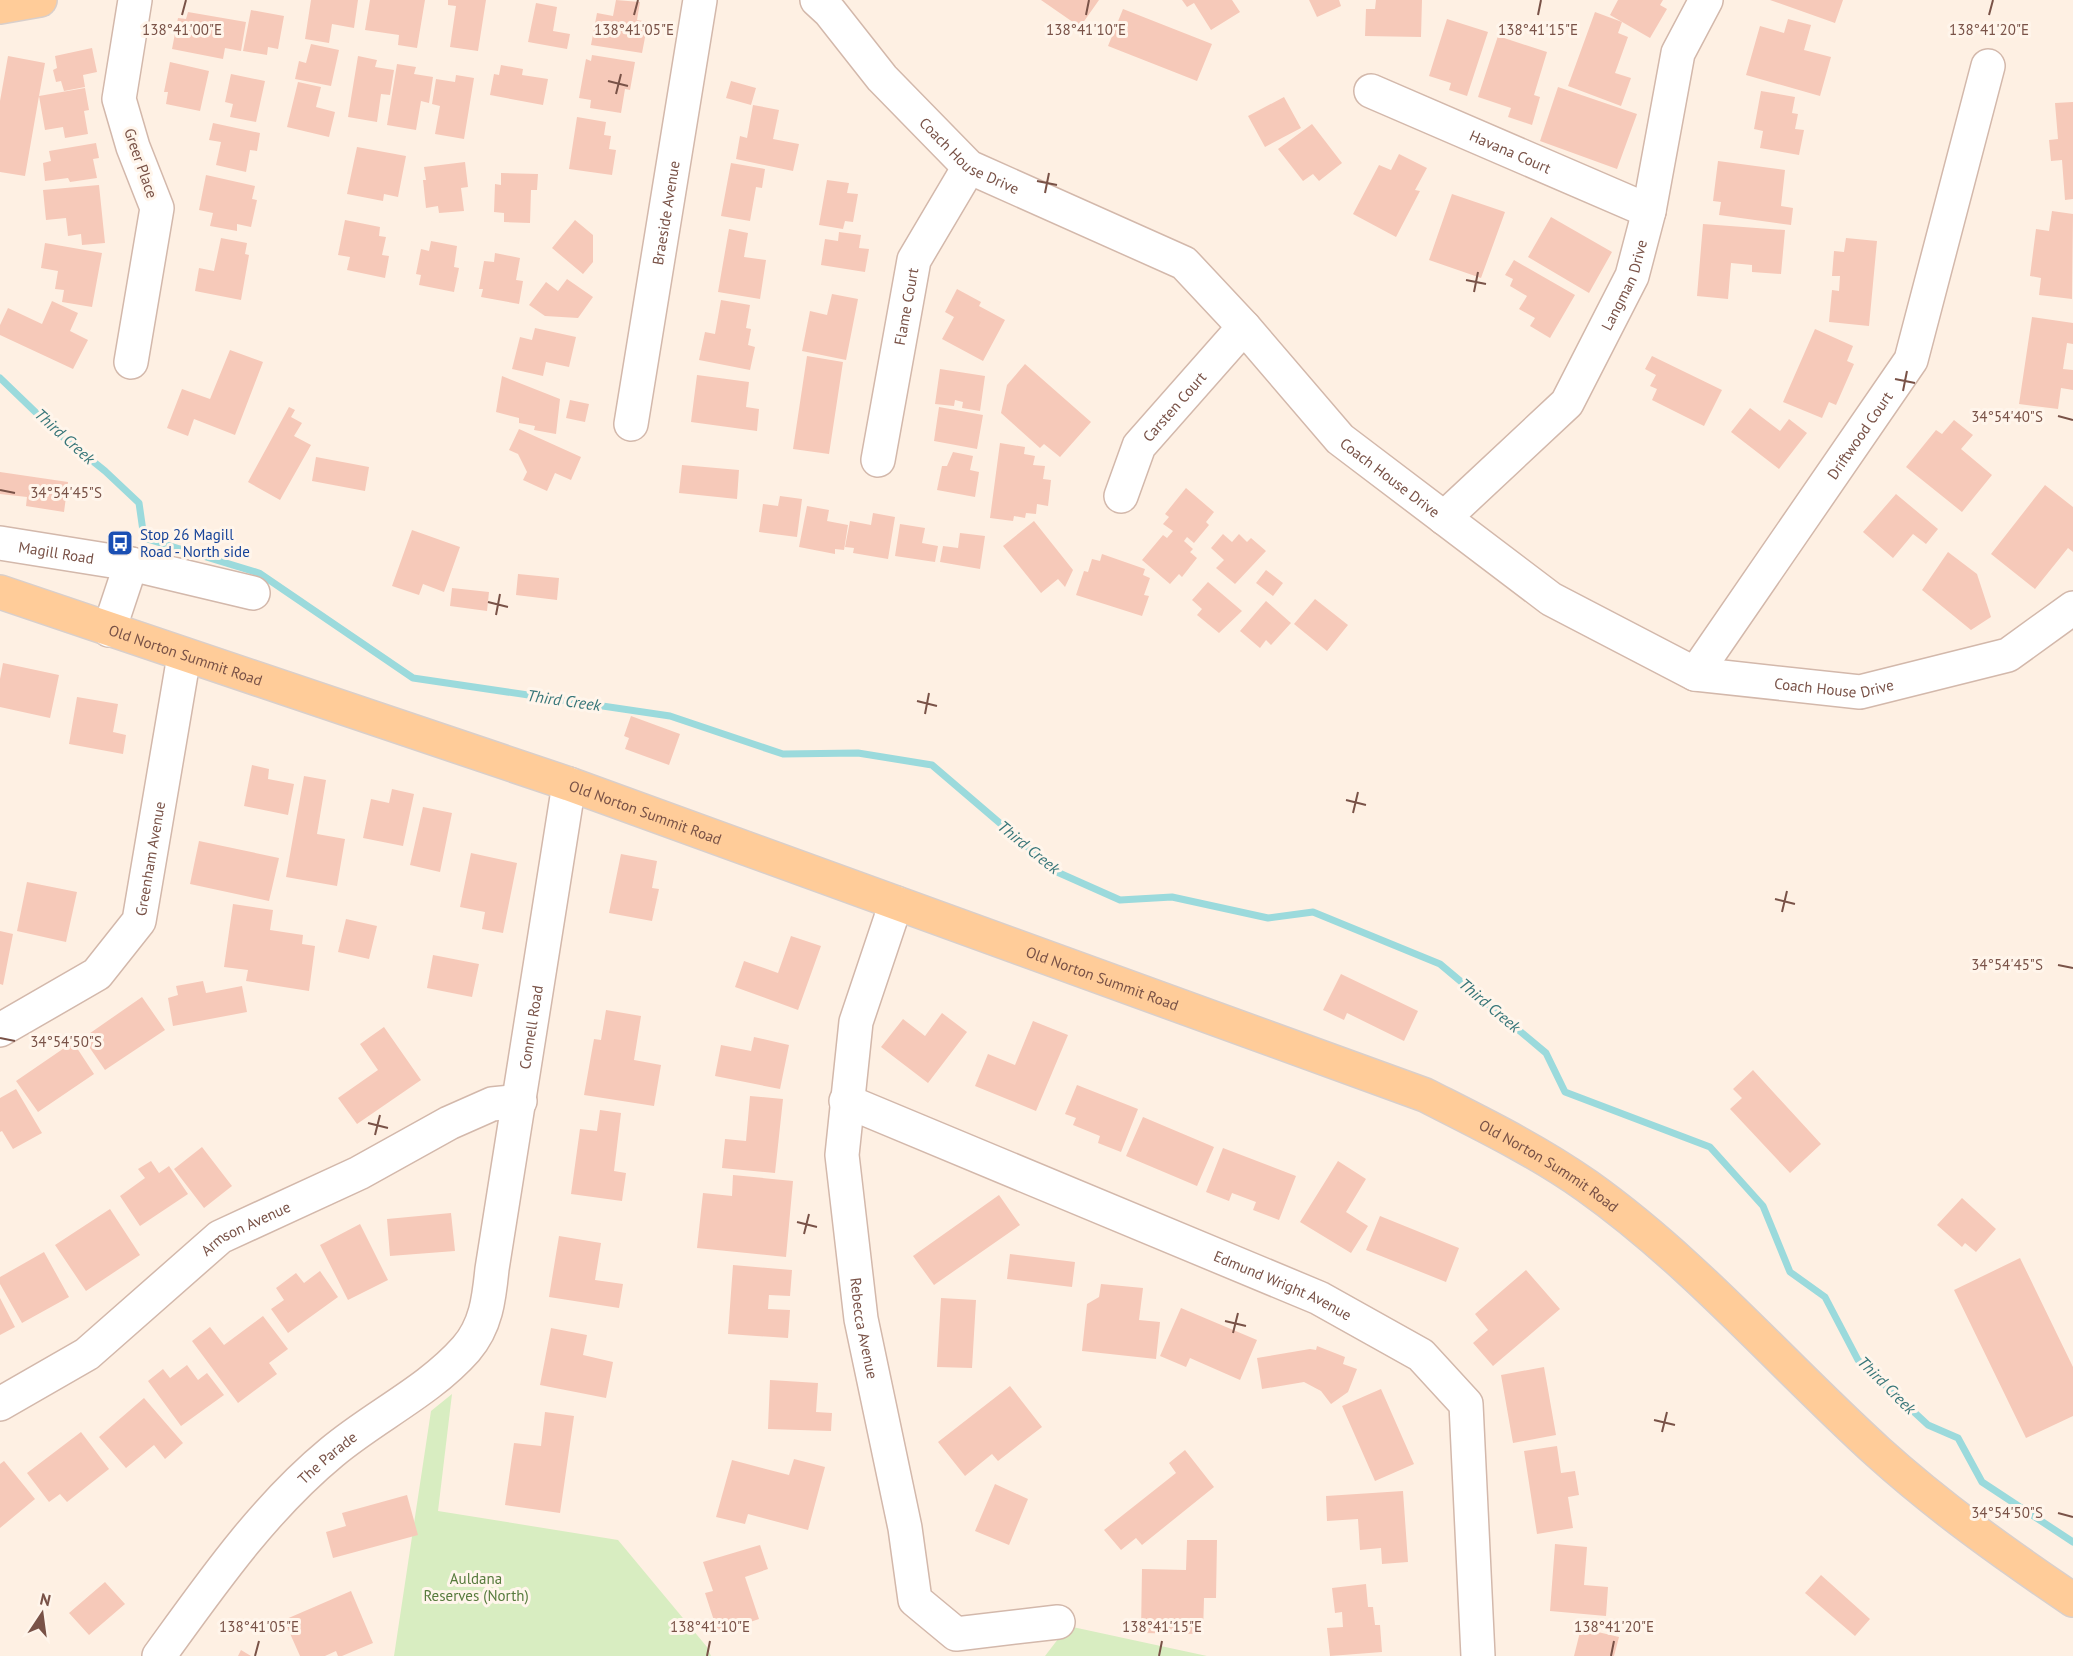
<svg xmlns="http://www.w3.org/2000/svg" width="2073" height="1656" viewBox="0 0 2073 1656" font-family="'PT Sans',sans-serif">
<rect width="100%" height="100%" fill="#fef0e3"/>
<!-- green -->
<path fill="#d8edc1" d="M452 1394 438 1511 618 1540 707 1647 711 1656H394L431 1411Z
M1068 1626 1207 1656H1045Z"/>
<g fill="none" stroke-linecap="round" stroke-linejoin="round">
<!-- stream -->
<path stroke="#9bdadc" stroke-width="7" d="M0 378 53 429 105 471 139 503 144 538 259 573 413 678 670 716 783 754 858 753 932 765 1057 872 1120 900 1172 897 1268 918 1313 912 1440 964 1546 1053 1565 1092 1710 1147 1763 1206 1790 1272 1825 1297 1858 1360 1928 1425 1958 1438 1982 1482 2073 1542"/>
</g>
<!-- building -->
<path fill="#f6c9b9" d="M311 0H358L354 28 332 24 329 43 305 39Z
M370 0H425L417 48 398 45 399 35 365 30Z
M448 0H486L478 51 450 47 456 6 448 5Z
M616 0 640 2 637 20 648 22 642 53 591 45 597 13 613 16Z
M1041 0H1099L1080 27Z
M1182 0H1232L1240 12 1211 30 1194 3 1187 7Z
M1309 0H1339L1341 6 1317 17Z
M1376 0H1422L1421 37 1365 36 1366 9H1375Z
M1618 0H1663L1660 5 1667 9 1650 38 1610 15Z
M1770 0H1843L1835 23Z
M536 3 557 7 553 31 570 34 567 49 528 42Z
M1123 9 1212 44 1197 81 1108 46Z
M251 10 284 16 278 49 268 47 267 55 243 51Z
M188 12 246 22 241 51 225 48 223 59 172 49 178 18 186 19Z
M1595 12 1622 22 1618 33 1628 37 1615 73 1631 78 1621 106 1568 86Z
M1447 19 1488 32 1467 96 1449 90 1451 83 1429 76Z
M1788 19 1811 25 1804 50 1831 57 1820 96 1746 75 1760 26 1784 33Z
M1498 36 1547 52 1534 95 1540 97 1532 125 1508 117 1511 108 1478 97Z
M311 44 339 50 331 86 295 79 299 61 306 63Z
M92 48 97 72 83 75 85 87 64 91 61 81 56 82 53 70 57 68 55 56Z
M592 55 635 62 630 90 625 89 621 113 590 108 591 100 579 98 586 59 591 61Z
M8 56 45 63 39 96 85 88 89 110 84 111 88 134 65 138 63 127 45 130 39 96 25 176 0 172V101Z
M358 56 377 60 375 67 394 70 390 95 381 94 377 122 348 117Z
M170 62 209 71 200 111 166 104 168 92H164Z
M397 64 416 67 414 74 433 77 429 103 421 101 416 130 387 125Z
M501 65 523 69 522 75 548 79 543 105 490 95 494 74 499 75Z
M231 74 265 81 256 122 230 117 233 104 225 102Z
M456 75 474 78 464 139 435 134 440 106 432 104 436 79 455 82Z
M731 81 756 88 751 105 726 98Z
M298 82 321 87 316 107 335 112 329 137 287 127Z
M1558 87 1637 114 1617 169 1540 141Z
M1761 91 1795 97 1792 113 1798 114 1795 129 1804 130 1799 155 1760 148 1763 131 1754 129Z
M1284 97 1301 128 1265 147 1248 116Z
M2073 102V199L2065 200 2062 160 2051 161 2049 140 2058 139 2055 103Z
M753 105 779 110 773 139 799 144 793 171 736 159 740 136 747 138Z
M577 117 606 122 604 135 611 136 609 149 616 150 612 175 569 169Z
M213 123 260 133 257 151 250 150 246 172 216 165 221 142 209 140Z
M1312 124 1342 163 1319 181 1313 174 1303 181 1278 149Z
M96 143 99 158 93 159 97 178 70 182 68 178 45 181 43 163 51 161 49 151Z
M357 147 406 156 398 197 384 194 383 201 347 194Z
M1399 154 1427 168 1415 190 1420 191 1396 237 1353 214 1379 165 1391 170Z
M1718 161 1785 170 1781 206 1793 208 1791 225 1719 215 1721 202 1713 201Z
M465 162 468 187 461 188 464 211 439 213 438 206 426 208 423 180H426L424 167Z
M731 163 765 169 762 188 756 187 750 221 721 216Z
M501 173 538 174 537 190H531L530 223 504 222V213L494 212 495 184 501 185Z
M206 175 255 186 252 199 257 200 251 227 237 224V231L210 226 213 213 199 210Z
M827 180 849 183 847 193 858 194 853 222 845 221 843 229 819 225Z
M99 185 105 243 82 245 81 234 68 236 66 218 46 220 43 190Z
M1452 194 1505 212 1481 278 1429 260Z
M2052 211 2073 214 2072 299 2039 295 2041 278 2030 276 2036 229 2049 231Z
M1551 217 1612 252 1589 293 1528 257Z
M345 220 380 227 379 236 386 237 382 255 389 256 385 278 347 270 350 257 338 255Z
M575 220 593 235V262L583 274 552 248Z
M1703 224 1785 230 1781 274 1752 272V265L1731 263 1728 299 1697 296Z
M729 229 748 233 744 257 766 260 760 299 718 292Z
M839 232 861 235 859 248 869 249 865 272 821 265 825 239 838 241Z
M221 238 247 243 245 254 249 255 241 300 195 291 199 268 214 271Z
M1846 238 1877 241 1869 326 1829 322 1832 290 1839 291 1840 276H1832L1834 251 1844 252Z
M431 241 457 246 454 267 459 268 454 292 419 285 421 275 416 274 421 249 429 251Z
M45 243 102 253 92 307 62 302 64 290 55 289 58 271 41 268Z
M495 253 520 258 516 280 523 281 519 304 481 297 483 289H479L484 261 494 262Z
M1514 260 1575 295 1550 338 1530 326 1535 318 1519 309 1527 296 1510 286 1513 279 1505 275Z
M567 279 593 297 578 318 545 316 529 305 546 282 558 291Z
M957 289 981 302 979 306 1005 320 983 361 942 339 954 317 945 312Z
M832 294 858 299 846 360 802 351 810 311 827 315Z
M721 300 750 305 746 328 751 329 748 345 755 347 750 370 699 360 705 332 715 334Z
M52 301 78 313 70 331 88 340 73 369 0 335V325L8 308 42 324Z
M2032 317 2073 323V344L2067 343 2063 369 2073 370V390L2061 388 2058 409 2019 404Z
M535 328 576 337 569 367 546 362 543 376 512 369 520 337 532 340Z
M1815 329 1853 346 1847 361 1854 364 1836 405 1829 402 1822 418 1783 402Z
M230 350 263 362 235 435 194 419 188 436 167 428 182 389 210 399Z
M807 356 843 362 829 454 793 449Z
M1652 356 1722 390 1704 426 1652 400 1657 389 1650 386 1656 375 1645 369Z
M1025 364 1091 422 1060 457 1044 444 1040 448 1001 413 1007 385Z
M940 369 985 376 980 411 962 408 963 402 955 400 954 406 935 404Z
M697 375 749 382 746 407 759 409 757 431 691 422Z
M502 376 560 399 556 434 534 430 535 426 519 423V418L496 412Z
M570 400 589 404 585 422 566 418Z
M289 407 295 410 291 417 302 423 294 436 311 445 280 500 248 482Z
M939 407 983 415 977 449 934 441Z
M1750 408 1780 431 1789 419 1807 433 1779 469 1731 432Z
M1954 420 1973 435 1961 449 1992 475 1962 512 1906 467 1936 430 1942 434Z
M519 429 581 457 571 480 555 473 547 491 523 480 527 472 518 454 509 450Z
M1000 443 1025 447 1024 454 1035 456 1033 465 1045 466 1043 479 1051 480 1048 506 1037 504 1036 514 1026 513 1025 518 1014 516 1013 521 990 518Z
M953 452 973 456 970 470 979 472 975 497 937 490 942 466H947Z
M316 457 369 467 365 491 312 481Z
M682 465 739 470 737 499 679 493Z
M0 472 68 482 64 512 26 506 27 497 0 494Z
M2045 485 2073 507V552L2068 548 2035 589 1991 554Z
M1186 488 1214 512 1206 522 1209 525 1194 543 1187 537 1184 541 1193 549 1190 552 1197 558 1182 577 1179 574 1170 584 1142 560 1163 535 1167 538 1173 531 1163 524 1169 517 1165 514Z
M1896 494 1938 529 1926 544 1913 534 1893 558 1863 532Z
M780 496 802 499 797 537 759 532 763 504 778 506Z
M807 506 829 510 827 521 848 525 844 550 835 549V554L799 547Z
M873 513 895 517 888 559 853 553 854 548 845 547 850 521 871 525Z
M1034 521 1073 570 1065 587 1058 579 1041 593 1003 546Z
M900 524 925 528 922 543 938 546 935 562 895 556Z
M412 530 460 547 444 592 423 584 419 595 392 586Z
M960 533 985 536 980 569 940 562 943 546 958 548Z
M1223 534 1232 542 1239 534 1247 542 1251 538 1266 551 1235 584 1216 568 1224 560 1211 548Z
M1948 552 1977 574 1991 617 1971 630 1922 590Z
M1102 554 1145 569 1143 575 1150 578 1144 595 1149 596 1142 616 1076 595 1084 571 1088 572 1092 559 1100 561Z
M1266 570 1283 583 1273 596 1256 583Z
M518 574 559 578 557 600 516 595Z
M1208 582 1242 611 1219 633 1197 615 1202 609 1192 600Z
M452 588 489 592 487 611 450 606Z
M1315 599 1348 625 1327 651 1294 624Z
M1266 601 1291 623 1271 645 1266 640 1260 648 1240 631Z
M3 663 59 675 50 718 0 707V679Z
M77 697 118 704 113 732 126 735 123 754 69 744Z
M631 716 680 734 669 765 625 749 629 738 624 736Z
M252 765 269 769 268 779 294 784 288 815 244 806Z
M304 776 326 780 317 834 345 839 337 886 286 877Z
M392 789 414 794 403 846 363 838 371 799 389 803Z
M423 807 452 813 440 872 410 865Z
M199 841 279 858 269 901 190 884Z
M471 853 517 863 503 933 482 929 485 912 460 907Z
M621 854 657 861 652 888 659 889 652 921 609 913Z
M27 882 77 892 66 942 17 931Z
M233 904 273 910 270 930 303 935 302 944 315 946 309 991 246 981 248 970 224 967Z
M346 919 377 926 369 959 338 952Z
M0 931 13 934 3 985 0 984Z
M791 936 821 946 798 1010 735 987 744 961 778 973Z
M433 955 479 964 472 997 427 988Z
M1341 974 1418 1011 1404 1041 1347 1013 1344 1020 1323 1010Z
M203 981 206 993 242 986 247 1012 173 1026 168 998 178 995 176 986Z
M142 997 165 1030 105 1070 83 1038Z
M606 1010 641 1016 634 1060 661 1065 654 1106 584 1095 594 1039 601 1040Z
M942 1013 967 1032 928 1083 881 1047 903 1019 925 1036Z
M1033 1021 1068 1035 1036 1111 975 1086 988 1054 1015 1065Z
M384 1027 421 1080 357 1124 338 1098 378 1070 360 1044Z
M754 1037 789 1045 780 1089 715 1076 721 1045 751 1051Z
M73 1042 94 1074 38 1112 16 1081Z
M1753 1070 1821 1144 1790 1173 1730 1109 1742 1098 1733 1089Z
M1077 1085 1138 1109 1121 1152 1098 1143 1100 1136 1073 1125 1076 1118 1065 1114Z
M16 1089 42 1133 13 1149 2 1131 0 1132V1098Z
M750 1096 783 1099 775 1173 722 1168 725 1139 746 1141Z
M600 1110 621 1113 614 1171 626 1173 622 1201 571 1194 580 1129 597 1131Z
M1143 1117 1214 1147 1197 1186 1126 1156Z
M202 1147 232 1186 204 1208 174 1169Z
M1223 1148 1296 1176 1279 1220 1253 1210 1256 1202 1232 1193 1229 1201 1206 1192Z
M151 1161 159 1173 169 1166 188 1194 140 1226 120 1196 145 1178 138 1169Z
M1338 1161 1366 1179 1346 1212 1368 1226 1351 1253 1300 1222Z
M733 1175 793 1181 786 1257 697 1248 703 1193 732 1196Z
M999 1195 1020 1225 934 1285 913 1256Z
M1962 1198 1996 1229 1976 1252 1965 1243 1962 1247 1937 1225Z
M110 1209 140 1255 86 1291 55 1245Z
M451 1213 455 1251 390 1256 387 1219Z
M1380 1216 1459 1248 1446 1282 1366 1250Z
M360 1224 388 1280 348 1300 320 1245Z
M559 1236 601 1243 595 1280 623 1284 619 1308 549 1297Z
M44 1252 69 1297 22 1323 0 1284V1277Z
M1010 1254 1075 1262 1072 1287 1007 1279Z
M2020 1258 2073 1367V1416L2026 1438 1954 1290Z
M733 1265 792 1270 790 1296 769 1295 768 1309 790 1310 788 1338 728 1334Z
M1526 1270 1560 1309 1493 1366 1473 1343 1488 1330 1475 1314Z
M320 1271 338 1297 288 1333 271 1309 284 1300 276 1288 296 1273 304 1283Z
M1101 1284 1143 1288 1139 1320 1160 1322 1156 1359 1082 1351 1087 1304 1099 1297Z
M0 1298 15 1327 0 1335Z
M941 1298 976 1300 972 1368 937 1367Z
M1181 1308 1257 1340 1240 1380 1190 1358 1186 1367 1160 1356Z
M263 1316 288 1349 269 1363 277 1374 238 1403 192 1341 210 1327 224 1345Z
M551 1328 587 1335 583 1355 613 1362 606 1398 540 1385Z
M1317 1346 1345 1357 1343 1364 1357 1369 1348 1392 1331 1404 1321 1391 1304 1382 1262 1389 1257 1358 1310 1349 1316 1350Z
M187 1365 198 1380 207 1373 224 1395 181 1426 148 1381 163 1369 170 1378Z
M1544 1367 1556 1435 1513 1443 1501 1375Z
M770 1380 818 1383 816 1412 832 1413 831 1431 768 1429Z
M1010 1386 1042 1427 998 1461 992 1454 965 1476 938 1442Z
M1381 1389 1414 1464 1375 1481 1342 1406Z
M144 1398 183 1443 165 1459 154 1445 126 1468 99 1437Z
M545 1412 574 1416 560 1513 505 1505 514 1443 541 1446Z
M81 1432 109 1469 67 1502 60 1494 49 1502 27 1473Z
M1557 1446 1561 1473 1575 1471 1579 1495 1568 1497 1573 1528 1537 1534 1524 1451Z
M1185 1450 1214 1487 1142 1545 1136 1538 1121 1550 1104 1530 1176 1473 1169 1463Z
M794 1459 825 1467 808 1530 748 1514 745 1524 716 1517 732 1460 789 1475Z
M4 1461 35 1499 0 1528V1464Z
M995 1484 1028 1499 1009 1545 975 1531Z
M1403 1491 1408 1562 1382 1564 1381 1548 1360 1550 1358 1519 1327 1521 1326 1496Z
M407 1495 418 1535 333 1558 326 1532 346 1526 342 1513Z
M1187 1540H1217L1216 1598H1204L1203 1634 1141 1633 1142 1569 1186 1570Z
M1555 1544 1587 1547 1584 1585 1608 1587 1606 1616 1550 1611Z
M760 1545 768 1569 745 1577 759 1619 718 1633 705 1593 713 1591 703 1562Z
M1821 1575 1870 1619 1855 1636 1805 1593Z
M105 1582 125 1604 89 1635 69 1613Z
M1366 1584 1368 1607H1373L1375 1625H1380L1382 1652 1330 1656 1327 1628 1343 1627 1342 1612 1335 1613 1332 1588Z
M351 1591 373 1643 342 1656H338L336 1651 325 1656H300L284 1620Z
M1581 1628 1619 1637 1614 1656H1574Z
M241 1650 251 1656H238Z"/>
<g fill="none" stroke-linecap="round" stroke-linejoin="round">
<!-- minor casing -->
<g stroke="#d3b8ab" stroke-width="36">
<g id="minor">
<path id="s1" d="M817 0 830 12 882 78 969 167 1184 263 1244 327 1340 439 1551 599 1695 674 1860 692 2008 655 2073 608"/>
<path id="s2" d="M1371 91 1649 211"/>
<path d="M131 362 157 208 133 147 119 99 135 0"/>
<path id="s3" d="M631 424 700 0"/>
<path id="s4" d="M878 460 914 260 969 167"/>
<path id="s5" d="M1121 496 1139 446 1244 327"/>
<path id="s6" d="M1444 518 1567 403 1632 276 1649 211 1678 53 1706 0"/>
<path id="s7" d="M0 543 131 564 253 593"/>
<path d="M109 630 131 564"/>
<path id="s8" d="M1695 674 1911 360 1988 66"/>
<path id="s9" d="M896 903 856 1022 842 1155 861 1319 905 1528 915 1600 956 1634 1058 1622"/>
<path id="s10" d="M0 1030 97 974 139 921 184 656"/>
<path id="s11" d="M846 1101 1319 1298 1421 1355 1466 1404 1478 1656"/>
<path id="s12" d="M0 1404 87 1354 220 1237 359 1173 449 1123 492 1104 520 1101"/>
<path id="s13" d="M159 1656C211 1584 263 1509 332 1452 375 1416 429 1391 466 1349 486 1326 489 1299 492 1269L569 784"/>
</g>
</g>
<!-- major casing -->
<g stroke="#d9cfcb" stroke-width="36">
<g id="major">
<path d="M0 7 40 0"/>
<path id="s14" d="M0 592 569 784 1425 1095C1480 1123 1536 1150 1587 1186 1694 1262 1781 1364 1878 1452 1939 1507 2005 1554 2073 1600"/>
</g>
</g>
<!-- minor -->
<use href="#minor" stroke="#fff" stroke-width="33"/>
<!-- major -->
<use href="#major" stroke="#fc9" stroke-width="33"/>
</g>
<!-- ticks -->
<path fill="none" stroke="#795247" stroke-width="2" d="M182 15 186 0M634 15 638 0M1086 15 1089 0M1538 15 1541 0M1989 15 1993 0M608 81 628 86M616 94 621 74M1037 181 1057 185M1045 193 1049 173M1466 280 1486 284M1474 292 1478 272M1895 379 1915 383M1903 391 1907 371M2058 416 2073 420M0 490 15 493M488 602 508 607M496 615 500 594M917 701 937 706M925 714 929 693M1346 800 1366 805M1353 813 1358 792M1775 899 1795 904M1782 912 1787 891M2058 965 2073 968M0 1038 15 1041M368 1123 388 1128M375 1135 380 1115M797 1222 817 1227M804 1234 809 1214M1225 1321 1246 1326M1233 1333 1238 1313M1654 1420 1675 1425M1662 1432 1667 1412M2058 1513 2073 1517M255 1656 259 1641M707 1656 710 1641M1159 1656 1162 1641M1611 1656 1614 1641"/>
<!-- icons -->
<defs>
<g id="bus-square" transform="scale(1.35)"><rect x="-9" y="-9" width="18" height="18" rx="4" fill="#1a4fb4" stroke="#fff5eb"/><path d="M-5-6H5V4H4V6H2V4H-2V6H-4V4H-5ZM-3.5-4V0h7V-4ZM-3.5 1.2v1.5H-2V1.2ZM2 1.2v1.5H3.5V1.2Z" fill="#fff"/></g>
</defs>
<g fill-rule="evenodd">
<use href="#bus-square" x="120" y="543"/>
</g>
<g text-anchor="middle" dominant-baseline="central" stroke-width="6" stroke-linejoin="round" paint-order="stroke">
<!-- street labels -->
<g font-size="15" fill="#795247" stroke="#fff5eb">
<text stroke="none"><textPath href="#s2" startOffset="152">Havana Court</textPath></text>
<text stroke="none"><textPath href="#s1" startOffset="220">Coach House Drive</textPath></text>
<text transform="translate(141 163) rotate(71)">Greer Place</text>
<text stroke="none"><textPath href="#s3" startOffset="214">Braeside Avenue</textPath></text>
<text stroke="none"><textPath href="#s6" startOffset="300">Langman Drive</textPath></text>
<text stroke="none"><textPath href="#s4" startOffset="156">Flame Court</textPath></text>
<text stroke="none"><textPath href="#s5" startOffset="106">Carsten Court</textPath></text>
<text stroke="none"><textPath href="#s8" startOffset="290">Driftwood Court</textPath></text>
<text stroke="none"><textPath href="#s1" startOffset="760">Coach House Drive</textPath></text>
<text stroke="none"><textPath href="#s7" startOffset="57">Magill Road</textPath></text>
<text stroke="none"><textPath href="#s14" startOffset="196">Old Norton Summit Road</textPath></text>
<text stroke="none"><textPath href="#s1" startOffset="1264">Coach House Drive</textPath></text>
<text stroke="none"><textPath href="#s14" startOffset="682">Old Norton Summit Road</textPath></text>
<text stroke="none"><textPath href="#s10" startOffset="243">Greenham Avenue</textPath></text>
<text stroke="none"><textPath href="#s14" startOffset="1168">Old Norton Summit Road</textPath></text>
<text stroke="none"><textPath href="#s13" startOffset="768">Connell Road</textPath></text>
<text stroke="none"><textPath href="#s14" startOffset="1654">Old Norton Summit Road</textPath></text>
<text stroke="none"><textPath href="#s12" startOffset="304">Armson Avenue</textPath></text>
<text stroke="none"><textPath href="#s11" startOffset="474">Edmund Wright Avenue</textPath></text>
<text stroke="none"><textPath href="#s9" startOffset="434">Rebecca Avenue</textPath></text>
<text stroke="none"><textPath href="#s13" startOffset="261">The Parade</textPath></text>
</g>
<!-- transit labels -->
<g font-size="15" fill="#164399" stroke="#fff5eb" text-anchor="start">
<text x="140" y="534">Stop 26 Magill<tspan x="140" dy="17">Road - North side</tspan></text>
</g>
<!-- park labels -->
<g font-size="15" fill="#567a3c" stroke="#fff5eb">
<text x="476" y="1578">Auldana<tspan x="476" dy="17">Reserves (North)</tspan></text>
</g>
<!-- water labels -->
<g font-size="16" font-style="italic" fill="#367578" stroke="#fff5eb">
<text transform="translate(65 436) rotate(42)">Third Creek</text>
<text transform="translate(564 700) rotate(8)">Third Creek</text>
<text transform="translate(1029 847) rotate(39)">Third Creek</text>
<text transform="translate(1490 1005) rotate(40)">Third Creek</text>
<text transform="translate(1887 1385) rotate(45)">Third Creek</text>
</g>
</g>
<g font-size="15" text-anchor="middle" fill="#795247" stroke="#fff5eb" stroke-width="6" stroke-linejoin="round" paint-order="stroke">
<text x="182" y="35">138°41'00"E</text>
<text x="634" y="35">138°41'05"E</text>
<text x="1086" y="35">138°41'10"E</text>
<text x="1538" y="35">138°41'15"E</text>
<text x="1989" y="35">138°41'20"E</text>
<text x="2007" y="422">34°54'40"S</text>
<text x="66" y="498">34°54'45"S</text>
<text x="2007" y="970">34°54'45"S</text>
<text x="66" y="1047">34°54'50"S</text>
<text x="2007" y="1518">34°54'50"S</text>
<text x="259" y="1632">138°41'05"E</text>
<text x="710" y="1632">138°41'10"E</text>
<text x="1162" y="1632">138°41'15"E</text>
<text x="1614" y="1632">138°41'20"E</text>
</g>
<!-- north arrow -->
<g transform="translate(42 1614) rotate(13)" stroke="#fff5eb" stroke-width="4.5" paint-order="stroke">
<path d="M0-4.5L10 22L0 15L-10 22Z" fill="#795247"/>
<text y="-9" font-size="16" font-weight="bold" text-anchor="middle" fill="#795247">N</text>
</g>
</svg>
